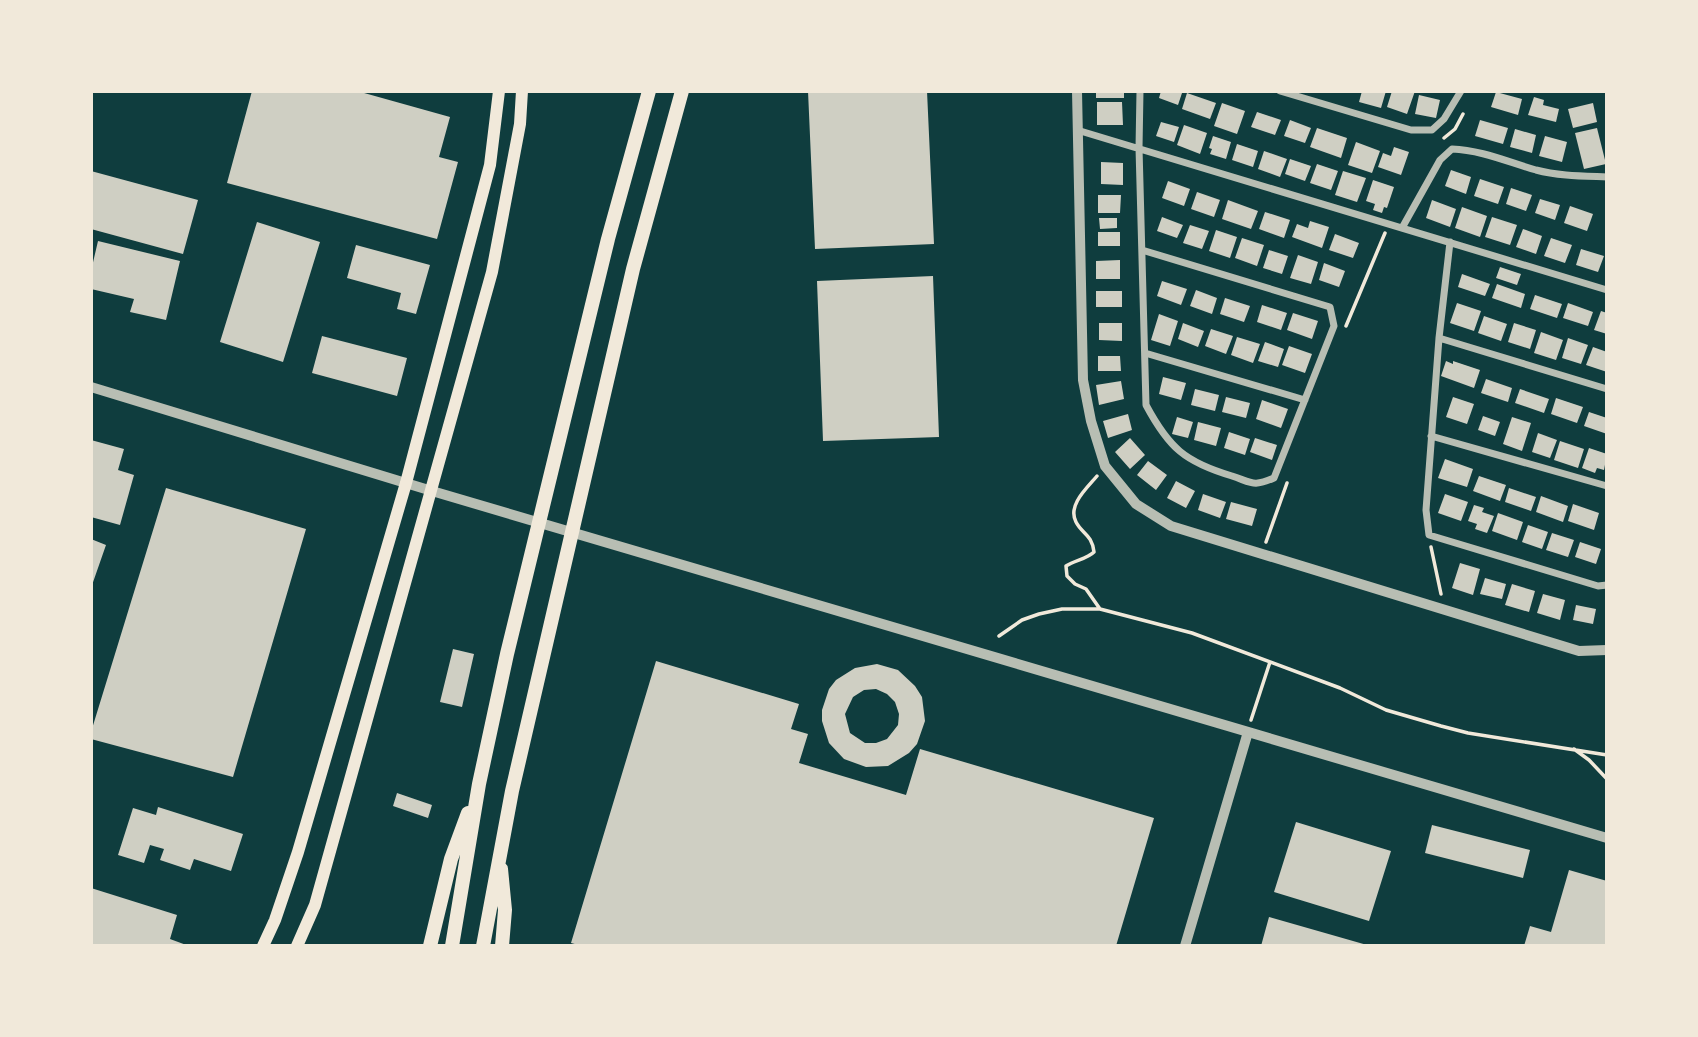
<svg xmlns="http://www.w3.org/2000/svg" width="1698" height="1037" viewBox="0 0 1698 1037" font-family="'Fira Sans',sans-serif">
<rect width="100%" height="100%" fill="#0f3d3e"/>
<!-- building -->
<path fill="#cfcfc3" fill-rule="evenodd" d="M252 91H357L450 117 439 157 458 162 437 239 227 183Z
M808 91H927L934 244 815 249Z
M1096 91H1124V98H1096Z
M1161 91 1182 93 1178 105 1159 98Z
M1362 91H1386L1381 108 1359 102Z
M1392 91H1415L1407 114 1387 107Z
M1496 92 1522 99 1518 115 1491 107Z
M1187 93 1216 103 1210 119 1182 109Z
M1419 95 1440 100 1436 118 1415 114Z
M1534 97 1544 100 1543 105 1559 109 1556 122 1528 115Z
M1097 102H1122L1123 125H1097Z
M1222 103 1245 111 1237 134 1214 126Z
M1593 103 1597 122 1573 128 1568 109Z
M1257 112 1281 120 1275 135 1251 127Z
M1290 120 1311 128 1305 143 1284 136Z
M1480 120 1508 128 1503 144 1475 136Z
M1161 122 1179 127 1174 142 1156 136Z
M1184 125 1207 133 1200 154 1177 145Z
M1317 128 1347 138 1341 158 1310 147Z
M1597 128 1606 164 1584 169 1575 133Z
M1515 129 1536 135 1532 153 1510 147Z
M1213 136 1231 142 1226 159 1210 154 1212 149 1209 148Z
M1545 136 1567 142 1562 162 1539 156Z
M1356 142 1380 151 1372 173 1348 165Z
M1237 144 1258 151 1253 167 1232 160Z
M1394 147 1409 152 1401 175 1378 167 1383 153 1391 156Z
M1264 151 1287 159 1280 177 1258 169Z
M1290 159 1311 166 1305 181 1285 174Z
M1101 162 1123 163V185L1101 184Z
M1317 164 1338 171 1331 190 1310 183Z
M1451 170 1471 177 1466 194 1445 186Z
M91 171 198 200 183 254 91 229Z
M1343 171 1366 178 1357 202 1335 195Z
M1480 179 1504 187 1498 204 1474 196Z
M1373 180 1394 187 1387 208 1384 207 1382 213 1373 210 1375 204 1366 201Z
M1168 181 1190 189 1184 206 1162 198Z
M1511 188 1532 195 1526 211 1506 204Z
M1197 192 1220 200 1214 217 1191 209Z
M1098 195H1121L1120 213H1098Z
M1540 199 1560 205 1555 220 1535 213Z
M1228 200 1258 211 1251 229 1222 219Z
M1432 200 1456 209 1450 227 1426 218Z
M1570 206 1593 214 1587 231 1564 223Z
M1462 207 1487 216 1480 237 1455 228Z
M1265 212 1290 220 1284 238 1259 229Z
M1162 217 1183 225 1177 238 1157 231Z
M1492 217 1517 225 1510 245 1485 237Z
M1099 218H1117V228L1100 229Z
M1310 221 1329 227 1322 248 1292 237 1297 224 1308 228Z
M257 222 320 242 283 362 220 342Z
M1190 225 1209 231 1202 249 1183 243Z
M1523 229 1542 236 1536 254 1516 247Z
M1216 230 1237 237 1230 258 1209 251Z
M1098 232H1120V246H1098Z
M1335 234 1359 243 1353 258 1329 250Z
M1242 238 1264 245 1257 266 1235 258Z
M1551 238 1572 245 1565 263 1544 256Z
M98 241 180 261 166 320 130 312 134 299 91 289V271Z
M356 245 430 265 416 314 397 309 401 293 347 278Z
M1581 249 1604 256 1598 272 1576 265Z
M1269 250 1288 256 1282 274 1263 268Z
M1298 255 1318 262 1311 284 1290 278Z
M1120 260V279H1096V261Z
M1324 263 1345 271 1339 287 1319 280Z
M1500 267 1521 274 1517 285 1496 278Z
M1462 274 1490 284 1485 296 1458 287Z
M933 276 939 437 823 441 817 281Z
M1162 281 1187 289 1181 305 1157 296Z
M1497 284 1525 294 1521 308 1492 298Z
M1196 290 1217 298 1212 314 1190 306Z
M1096 291H1122V307H1096Z
M1535 295 1562 304 1557 318 1530 309Z
M1225 298 1250 306 1244 322 1220 314Z
M1457 303 1481 311 1474 331 1450 323Z
M1568 303 1593 312 1588 326 1563 318Z
M1262 305 1287 313 1281 330 1257 322Z
M1601 311 1607 313V334L1594 330Z
M1293 313 1318 321 1312 339 1287 330Z
M1159 314 1178 321 1170 346 1151 340Z
M1484 316 1507 324 1501 341 1478 333Z
M1099 323H1122V341L1099 340Z
M1183 323 1204 331 1198 347 1178 339Z
M1514 323 1536 330 1530 349 1508 342Z
M1211 329 1233 336 1226 354 1205 346Z
M1541 332 1563 340 1556 360 1534 353Z
M322 336 407 358 397 396 312 373Z
M1237 337 1260 344 1253 363 1231 355Z
M1568 338 1588 345 1581 364 1562 358Z
M1265 342 1284 349 1278 367 1258 361Z
M1289 346 1312 354 1305 373 1282 365Z
M1593 347 1607 352V372L1586 365Z
M1098 356H1120L1121 371H1098Z
M1446 361 1453 364V361L1480 370 1474 388 1441 376Z
M1163 377 1186 383 1181 400 1159 394Z
M1486 379 1512 388 1508 402 1481 393Z
M1121 381 1124 399 1099 405 1096 385Z
M1195 389 1219 395 1215 411 1191 405Z
M1520 389 1549 399 1544 413 1515 403Z
M1226 397 1250 403 1246 418 1222 412Z
M1453 397 1474 404 1467 424 1446 417Z
M1556 398 1583 407 1577 423 1551 414Z
M1262 400 1288 409 1281 428 1256 419Z
M1589 412 1607 418V434L1584 426Z
M1128 414 1132 430 1108 438 1103 421Z
M1483 416 1500 422 1495 436 1478 430Z
M1177 417 1193 422 1188 438 1172 434Z
M1512 417 1531 423 1522 451 1503 444Z
M1198 422 1221 428 1216 446 1194 440Z
M1229 432 1250 439 1245 455 1224 448Z
M1538 433 1557 440 1550 458 1532 452Z
M1130 438 1145 455 1130 469 1115 452Z
M1255 438 1277 445 1272 460 1250 452Z
M91 440 124 449 118 470 134 475 120 525 91 517Z
M1560 441 1584 449 1578 468 1554 460Z
M1589 448 1607 454 1604 470 1597 468 1595 473 1582 468Z
M1445 459 1473 469 1467 487 1438 478Z
M1148 461 1167 475 1156 490 1137 475Z
M1479 476 1506 485 1500 501 1473 491Z
M1176 481 1195 491 1186 508 1167 498Z
M166 488 306 529 233 777 91 739V732Z
M1509 488 1536 497 1531 511 1505 502Z
M1203 494 1226 502 1220 518 1198 510Z
M1445 494 1468 502 1461 521 1438 513Z
M1541 496 1568 506 1563 522 1536 512Z
M1231 502 1257 509 1252 526 1226 519Z
M1573 504 1599 513 1594 530 1568 521Z
M1474 505 1484 508 1482 512 1494 516 1487 533 1475 529 1477 524 1468 521Z
M1498 513 1523 522 1517 540 1492 531Z
M1528 525 1548 532 1542 549 1522 542Z
M1552 533 1574 540 1568 557 1546 550Z
M91 539 106 545 91 588Z
M1580 542 1601 549 1596 564 1575 557Z
M1460 563 1480 569 1473 595 1452 588Z
M1485 578 1506 584 1502 599 1480 594Z
M1512 584 1535 591 1529 612 1505 605Z
M1543 594 1565 600 1560 620 1537 613Z
M1576 605 1596 609 1593 624 1573 620Z
M453 649 474 654 462 707 440 702Z
M656 661 799 704 791 729 808 734 799 763 906 795 920 749 1154 818 1116 946H582L571 943Z
M877 664 898 670 915 686 922 697 925 721 917 744 909 753 888 766 866 767 844 759 829 743 822 721V710L829 689 836 680 855 668ZM876 689 887 694 895 702 899 714 898 725 887 739 876 743H865L850 733 845 714 853 697 864 690Z
M397 793 432 805 428 818 393 806Z
M158 807 243 834 231 871 194 859 190 870 160 860 164 849 150 845 144 863 118 855 133 808 156 815Z
M1296 822 1391 851 1369 921 1274 892Z
M1432 825 1530 850 1523 878 1425 853Z
M1569 870 1607 881V946H1524L1530 926 1551 932Z
M91 888 177 915 170 939 189 946H91Z
M1269 917 1367 945V946H1261Z"/>
<g fill="none" stroke-linecap="round" stroke-linejoin="round">
<!-- path -->
<path stroke="#f1e9da" stroke-width="3.5" d="M1444 138 1455 129 1463 114
M1346 326 1385 233
M1097 476C1088 487 1067 505 1076 522 1082 534 1092 534 1094 552 1087 559 1075 560 1066 566L1067 576 1075 584 1086 589 1100 609
M1266 542 1287 483
M1431 547 1441 594
M999 636 1022 620 1039 614 1062 609H1100L1192 633 1340 688 1386 710 1441 726 1468 733 1607 755
M1251 720 1270 662
M1574 749 1589 760 1607 779"/>
<!-- minor -->
<path stroke="#b8beb3" stroke-width="7" d="M1140 91 1139 148 1146 405C1169 448 1185 462 1232 476 1253 483 1253 487 1274 478L1334 326 1330 307 1142 250
M1280 91 1411 130H1432L1444 119 1461 91
M1077 130 1607 290
M1402 228 1440 160 1452 149C1481 150 1508 162 1536 170 1559 176 1583 176 1607 177
M1450 242 1439 338 1426 510 1429 535 1598 586 1607 585
M1439 338 1607 389
M1145 353 1305 400
M1431 436 1607 486"/>
<!-- tertiary -->
<path stroke="#b8beb3" stroke-width="10" d="M1077 91 1083 380 1091 421 1105 466 1136 504 1171 526 1579 651 1607 650
M91 387 432 491 1607 838
M1185 946 1248 732"/>
<!-- primary -->
<path stroke="#f1e9da" stroke-width="12" d="M263 946 275 920 298 852 406 483 490 165 499 91
M297 946 315 905 492 272 520 124 522 91"/>
<!-- motorway -->
<path stroke="#f1e9da" stroke-width="14" d="M501 869 505 910 502 946
M430 946 451 859 468 813
M452 946 479 784 507 654 608 239 649 91
M483 946 512 791 633 269 682 91"/>
</g>
<!-- border -->
<rect width="1698" height="1037" fill="none" stroke="#f1e9da" stroke-width="186"/>
</svg>
